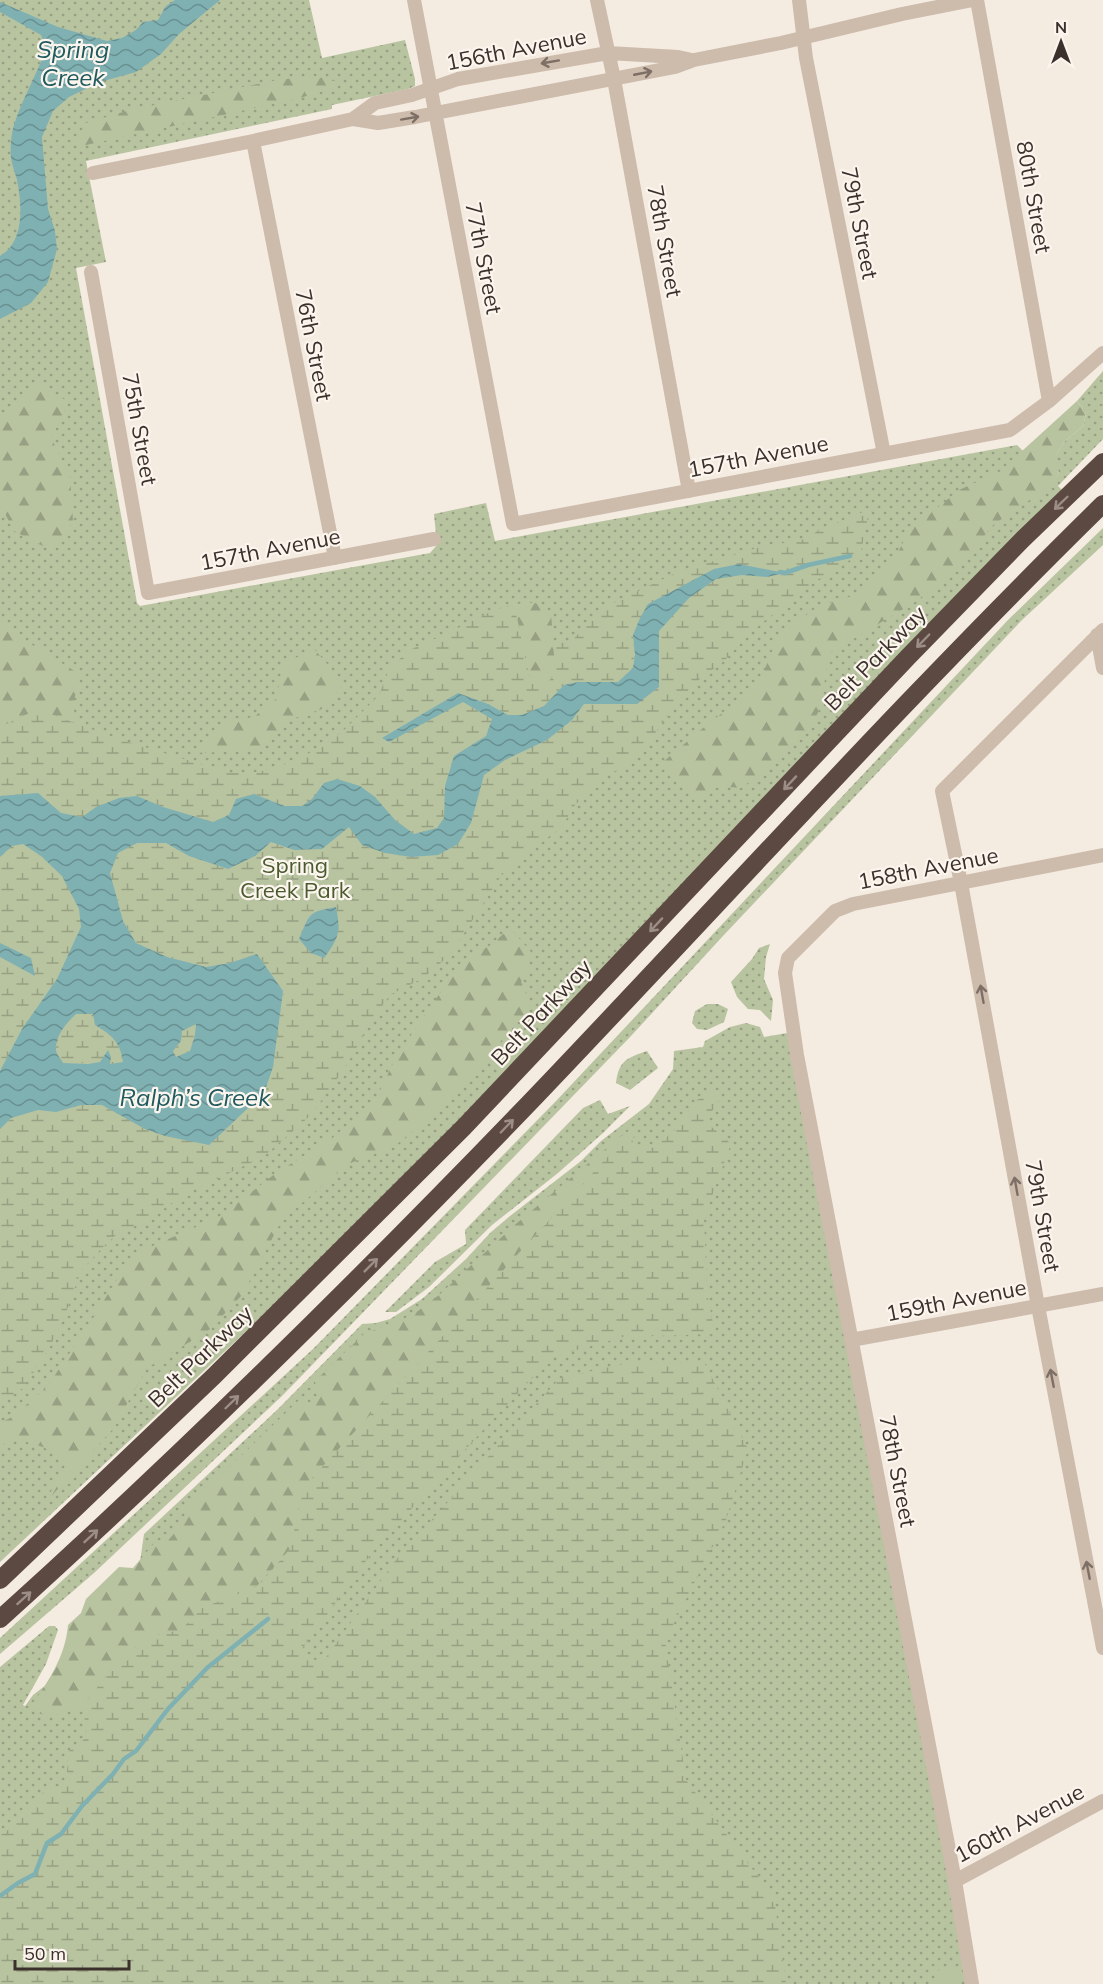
<svg xmlns="http://www.w3.org/2000/svg" width="1103" height="1984" viewBox="0 0 1103 1984" font-family="Mulish,sans-serif">
<defs>
<pattern id="green-dots" width="8" height="8" patternUnits="userSpaceOnUse" patternTransform="scale(1.5)"><rect width="8" height="8" fill="#b8c4a0"/><path d="M2 2h.1M6 6h.1" fill="none" stroke="#97a083" stroke-width="1.8" stroke-linecap="round"/></pattern>
<pattern id="forest-firs" width="22" height="20" patternUnits="userSpaceOnUse" patternTransform="scale(1.5)"><rect width="22" height="20" fill="#b8c4a0"/><path d="M5 1l3.5 6h-7zM16 11l3.5 6h-7z" fill="#97a083"/></pattern>
<pattern id="wetland-marsh" width="20" height="14" patternUnits="userSpaceOnUse" patternTransform="scale(1.5)"><rect width="20" height="14" fill="#b8c4a0"/><path d="M1 5h8M5 5V1M11 12h8M15 12V8" fill="none" stroke="#97a083"/></pattern>
<pattern id="water-waves" width="16" height="10" patternUnits="userSpaceOnUse" patternTransform="scale(1.5)"><rect width="16" height="10" fill="#7fb0b2"/><path d="M0 5q4-4 8 0t8 0" fill="none" stroke="#699091"/></pattern>
</defs>
<rect width="100%" height="100%" fill="#f4ebe1"/>
<!-- green -->
<path fill="url(#green-dots)" d="M0 0H309L322 58 405 40 415 79V86L408 89 332 105V109L86 161 106 262 76 268 137 603 140 606 430 553 437 545 434 514 486 503 495 541 1017 445 1053 481 1059 473 1054 459 1064 442 1083 426 1086 414 1077 401 1103 371V439L1058 486 1068 496 464 1127 0 1562Z
M1103 528V545L1022 620 722 937 631 1036 282 1396 94 1573 0 1654V1638L314 1348 557 1100 1008 620Z
M770 944 766 957 764 979 773 1000 771 1021 760 1010 748 1009 737 997 731 982 752 959 759 948Z
M707 1004H718L728 1009 724 1022 707 1030 697 1029 692 1023 695 1011Z
M746 1023 760 1027 764 1037 793 1032 972 1984H0V1667L49 1626H55L58 1630 46 1664 23 1705 25 1706 33 1695 87 1653 139 1569 144 1534 278 1409 362 1324 376 1323 390 1319 422 1299 466 1259 490 1233 510 1216 581 1161 601 1141 649 1104 673 1069 674 1051 703 1047 705 1041 730 1027Z
M647 1051 658 1068 630 1090 616 1083C619 1060 627 1058 647 1051Z
M600 1100 608 1114 630 1106 603 1133 558 1173 492 1225 429 1287 396 1312H385L435 1262 466 1244 465 1230 583 1108Z"/>
<!-- forest -->
<path fill="url(#forest-firs)" d="M314 76 345 84 300 98 86 145 75 141 86 123 130 110 277 80Z
M37 384 69 402 51 438 70 476 73 521 66 533 49 549 14 531 0 504V417Z
M1077 401 1086 414 1083 426 1064 442 1055 458 1059 473 1048 490 1019 506 992 526 960 567 915 602 828 654C825 670 825 695 819 710 809 737 764 771 741 788L718 786 698 801 670 777 663 762 709 723 758 686 779 634 819 606 863 593 893 562 909 531 959 490 999 472Z
M526 602 541 604 551 615 557 674 543 686 531 679 514 605Z
M0 619 21 638 81 675 72 707 82 727 45 712 30 713 0 727Z
M314 649 344 683 325 708 292 719 255 751 191 753 228 721 254 717 276 699 283 664Z
M510 928 531 952 528 973 521 982 528 998 525 1013 455 1095 396 1145 348 1164 282 1220 242 1295 209 1330 147 1368 113 1429 44 1504 68 1461 43 1447 11 1437 0 1447V1423L12 1417 47 1387 95 1315 132 1255 221 1216 276 1173 331 1139 374 1103 396 1057 460 964 492 944Z
M636 1126 302 1489 291 1548 257 1586 202 1608 181 1630 151 1636 117 1660 83 1707 47 1717 29 1708C47 1685 66 1655 68 1625L81 1613 86 1599 119 1567 133 1568 155 1542H167L181 1525 188 1507 302 1397 312 1405 318 1400 315 1381 367 1331H371L396 1323 418 1311 439 1295 517 1223 621 1136Z"/>
<!-- wetland -->
<path fill="url(#wetland-marsh)" d="M875 507 868 516 860 557 842 563 800 592 751 632 724 661 696 682 675 705 651 739 631 761 601 780 588 792 575 805 561 828 521 857 501 876 450 955 423 978 390 995 368 1025 354 1053 337 1079 310 1116 263 1157 183 1195 150 1219 116 1235 100 1250 81 1271 65 1315 49 1349 23 1388 0 1403V1129L11 1118 38 1110 56 1112 81 1105H102L145 1129 273 1067 283 991 257 954 230 963 206 967 167 957 136 943 123 921 110 873 118 853 137 843H166L189 856H255L271 842 294 850 336 837 349 827 362 845 385 853 411 857 471 823 484 775 505 760 547 740 572 720 583 704H637L660 666 659 631C675 613 692 591 715 580 730 573 751 576 767 577L739 564 690 581 668 595 633 635C635 662 637 663 618 682H578L564 685 544 706 522 715H508L488 704 457 693 389 742 463 702 492 719 486 736 454 756 445 802 444 818 437 828 414 834 395 820 375 797 360 786 324 783C298 818 290 809 254 794L229 815 213 822 163 807 137 796 119 798 96 807 82 817 61 813 38 793 0 796V727L30 713 45 712 118 739 230 773H251L277 768 322 747 344 730 379 695 388 672 407 651 446 634 494 610 514 605 530 679 543 686 556 674 553 645 572 641 587 624 605 607 680 571 760 547 806 539 819 530Z
M23 844 41 856 62 876 79 909 81 927 57 979 22 1029 0 1071V957L20 969 9 947 0 943V857L12 846Z
M75 1013H94L121 1047 124 1063 109 1065 101 1062 63 1064 55 1051C58 1036 64 1025 75 1013Z
M196 1024 195 1035 190 1051 177 1057 173 1051 181 1041 182 1031Z
M725 1086 717 1104 705 1121 731 1144 704 1218 707 1292 715 1334 623 1337 552 1357 485 1428 374 1550 299 1653 322 1663 395 1561 504 1439 560 1378 628 1363 705 1364 748 1449 726 1520 665 1641 686 1780 774 1898 786 1984H0V1833L4 1834 40 1794 66 1783 69 1751 87 1737 83 1707 117 1660 151 1636 181 1630 202 1608 258 1586 291 1548 302 1489 636 1126 632 1145 654 1148 676 1129 695 1101Z"/>
<!-- pitch -->
<path fill="#b8c4a0" d="M958 1967 961 1984H936L934 1971Z"/>
<!-- water -->
<path fill="url(#water-waves)" fill-rule="evenodd" d="M175 0H220L179 34 161 54 136 72 100 82 69 97 53 111 42 137 48 209 55 231 57 249 48 282 31 303 0 319V256C25 242 22 204 17 180 15 173 12 165 11 158 10 147 11 135 14 125 22 99 37 75 46 48L41 35 0 12V2L58 27 107 41 122 38 136 30 143 22 158 20 166 6Z
M739 564 785 573 767 577 742 575 716 579 689 598 659 631V687L637 704H584L572 720 547 740 505 760 484 775 471 823 458 844 438 855 411 857 385 853 362 845 349 827 322 849 294 850 271 842 255 856 228 869 189 856 166 843H137L118 853 110 873 123 921 136 943 167 957 206 967 230 963 257 954 283 991 273 1067 264 1093 209 1145 165 1136 145 1129 102 1105H81L56 1112 38 1110 11 1118 0 1129V1071L22 1029 57 979 81 927 79 909 62 876 41 856 23 844 12 846 0 857V796L38 793 61 813 82 817 96 807 119 798 137 796 163 807 213 822 229 815 236 799 254 794 284 806H302L312 799 324 783 337 779 360 786 375 797 395 820 414 834 437 828 444 818 445 786 454 756 486 736 492 719 463 702 389 742 382 738 458 693 488 704 508 715H522L544 706 564 685 578 682H618L633 668 635 655 633 635 640 618 648 604 714 569ZM76 1014H93L95 1025C113 1036 120 1042 123 1062L110 1064 111 1057 108 1050 100 1062 88 1064 63 1063C61 1059 56 1054 56 1050 55 1036 67 1022 76 1014ZM196 1024 195 1035 190 1051 176 1057 173 1051 181 1041 182 1031Z
M336 907C341 932 339 938 324 958L311 953 299 939C310 914 307 912 336 907Z
M0 943 31 958 35 976 0 957Z"/>
<g fill="none" stroke-linecap="round" stroke-linejoin="round">
<!-- stream -->
<path stroke="#7fb0b2" stroke-width="4.5" d="M780 572 785 573 808 565 850 556
M0 1896 18 1883 35 1874 47 1843 61 1834 82 1806 113 1774 124 1759 136 1751 168 1709 207 1668 268 1619"/>
<!-- minor -->
<path stroke="#cdbbac" stroke-width="14" d="M414 0 513 524 1010 430 1049 401 1103 353
M597 0 614 79 689 491
M799 0 806 58 884 454
M977 0 1049 401
M353 119 375 103 412 95 458 79 608 53 678 57 692 60
M253 141 335 558
M93 173 253 141 353 119 378 123 415 117 675 67 694 60 781 43 902 14 973 0
M91 272 148 593 434 539
M1103 630 942 791 961 883 1038 1306 1103 1648
M1097 635 1103 668
M851 1340 1103 1294
M955 1881 1103 1801
M972 1984 955 1881 797 1055 785 973 788 958 835 911 853 904 1103 855"/>
<!-- motorway -->
<path stroke="#5c4a42" stroke-width="18" d="M0 1580 214 1376 464 1127 908 657 1023 539 1103 462
M0 1619C185 1452 363 1276 536 1096 725 898 908 695 1103 504"/>
</g>
<!-- one-way arrows -->
<defs><path id="oneway-shaft" d="M-6 0H5M1.5-3L5.5 0L1.5 3" fill="none" stroke-width="1.6" stroke-linecap="round" stroke-linejoin="round" transform="scale(1.5)"/></defs>
<g stroke="#7d6f65">
<use href="#oneway-shaft" transform="translate(550 62) rotate(170)"/>
<use href="#oneway-shaft" transform="translate(643 73) rotate(-11)"/>
<use href="#oneway-shaft" transform="translate(410 118) rotate(-10)"/>
<use href="#oneway-shaft" transform="translate(982 994) rotate(-100)"/>
<use href="#oneway-shaft" transform="translate(1016 1186) rotate(-100)"/>
<use href="#oneway-shaft" transform="translate(1052 1378) rotate(-101)"/>
<use href="#oneway-shaft" transform="translate(1088 1570) rotate(-101)"/>
</g>
<g stroke="#9c8e87">
<use href="#oneway-shaft" transform="translate(1061 503) rotate(136)"/>
<use href="#oneway-shaft" transform="translate(923 641) rotate(134)"/>
<use href="#oneway-shaft" transform="translate(790 783) rotate(133)"/>
<use href="#oneway-shaft" transform="translate(656 925) rotate(133)"/>
<use href="#oneway-shaft" transform="translate(507 1126) rotate(-46)"/>
<use href="#oneway-shaft" transform="translate(371 1265) rotate(-45)"/>
<use href="#oneway-shaft" transform="translate(232 1402) rotate(-44)"/>
<use href="#oneway-shaft" transform="translate(91 1536) rotate(-43)"/>
<use href="#oneway-shaft" transform="translate(24 1598) rotate(-42)"/>
</g>
<g text-anchor="middle" dominant-baseline="central" stroke-width="4.5" stroke-linejoin="round" paint-order="stroke">
<!-- street labels -->
<g font-size="22" fill="#3b302b" stroke="#fbf5ee">
<text transform="translate(516 49) rotate(-11)">156th Avenue</text>
<text transform="translate(1034 197) rotate(80)">80th Street</text>
<text transform="translate(860 223) rotate(79)">79th Street</text>
<text transform="translate(665 241) rotate(80)">78th Street</text>
<text transform="translate(484 258) rotate(79)">77th Street</text>
<text transform="translate(314 345) rotate(79)">76th Street</text>
<text transform="translate(140 429) rotate(80)">75th Street</text>
<text transform="translate(758 456) rotate(-11)">157th Avenue</text>
<text transform="translate(270 549) rotate(-11)">157th Avenue</text>
<text transform="translate(875 658) rotate(-46)">Belt Parkway</text>
<text transform="translate(928 868) rotate(-11)">158th Avenue</text>
<text transform="translate(541 1012) rotate(-47)">Belt Parkway</text>
<text transform="translate(1043 1216) rotate(80)">79th Street</text>
<text transform="translate(956 1300) rotate(-11)">159th Avenue</text>
<text transform="translate(200 1356) rotate(-44)">Belt Parkway</text>
<text transform="translate(898 1471) rotate(79)">78th Street</text>
<text transform="translate(1019 1823) rotate(-28)">160th Avenue</text>
</g>
<!-- park labels -->
<g font-size="22" fill="#4a5a2e" stroke="#fbf5ee">
<text x="295" y="865">Spring<tspan x="295" dy="25">Creek Park</tspan></text>
</g>
<!-- water labels -->
<g font-size="24" font-style="italic" fill="#1f5a5e" stroke="#fbf5ee">
<text x="73" y="49">Spring<tspan x="73" dy="28">Creek</tspan></text>
<text x="195" y="1097">Ralph’s Creek</text>
</g>
</g>
<!-- north arrow -->
<g transform="translate(1061 42)" stroke="#fbf5ee" stroke-width="4.5" paint-order="stroke">
<path d="M0-4.5L10 22L0 15L-10 22Z" fill="#3b302b"/>
<text y="-9" font-size="16" font-weight="bold" text-anchor="middle" fill="#3b302b">N</text>
</g>
<!-- scale -->
<path d="M15 1960v9h114v-9" fill="none" stroke="#3b302b" stroke-width="3"/>
<text x="24" y="1960" font-size="18" fill="#3b302b" stroke="#fbf5ee" stroke-width="4.5" paint-order="stroke">50 m</text>
</svg>
